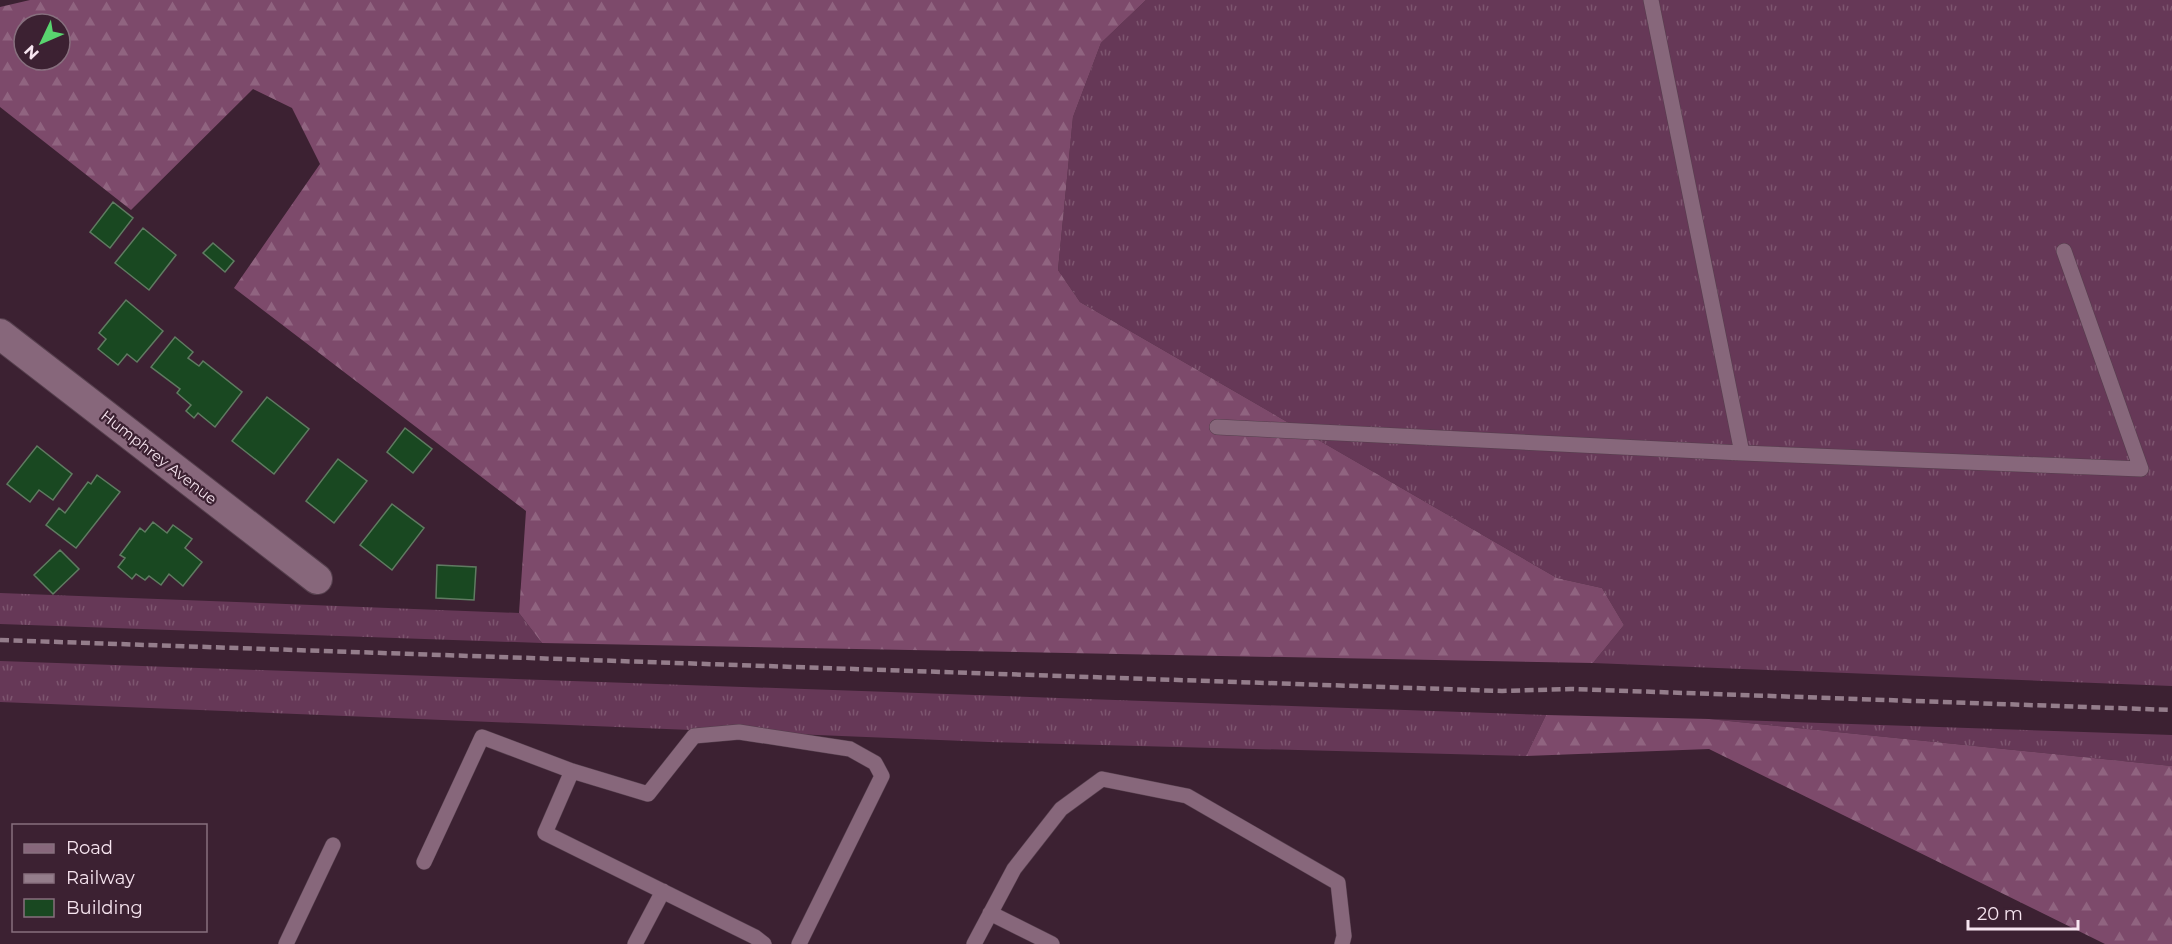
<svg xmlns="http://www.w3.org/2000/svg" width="2172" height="944" viewBox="0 0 2172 944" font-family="Montserrat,sans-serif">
<defs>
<pattern id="grass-tufts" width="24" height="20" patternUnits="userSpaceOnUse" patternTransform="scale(1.5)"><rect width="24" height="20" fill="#663857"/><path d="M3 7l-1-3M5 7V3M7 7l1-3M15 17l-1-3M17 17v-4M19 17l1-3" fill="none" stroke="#7d556f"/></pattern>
<pattern id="forest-firs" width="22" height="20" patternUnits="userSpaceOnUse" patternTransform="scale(1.5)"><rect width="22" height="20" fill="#7d4a6b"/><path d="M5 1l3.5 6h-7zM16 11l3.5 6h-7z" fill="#906480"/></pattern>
</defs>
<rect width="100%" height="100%" fill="#3c2132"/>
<!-- grass -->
<path fill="url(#grass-tufts)" d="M1146 0H2172V686L1593 663 1624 625 1602 588 1557 578 1080 302 1058 270 1073 117 1101 43Z
M0 593 519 613 542 643 0 624Z
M0 661 1546 715 1526 756 989 742 0 702Z
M1709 719 2172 735V766Z"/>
<!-- forest -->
<path fill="url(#forest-firs)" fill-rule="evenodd" d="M30 0H1146L1101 43 1073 117 1058 270 1080 302 1557 578 1602 588 1624 625 1593 663 542 643 519 613 526 511 234 288 320 164 292 108 253 89 131 210 0 107V7ZM24 24H60V60H24Z
M1546 715 1709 719 2172 766V944H2105L1709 749 1526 756Z"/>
<!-- building -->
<path fill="#194821" stroke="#607b62" stroke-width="1.5" d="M113 202 133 218 110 248 90 232Z
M143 228 176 255 149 290 115 263Z
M213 243 234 261 225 272 203 253Z
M126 300 163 331 137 362 127 354 118 365 98 349 106 339 99 333Z
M175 337 193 352 188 358 199 366 203 361 242 392 215 427 198 413 194 418 186 411 191 405 177 393 180 389 151 367Z
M267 397 309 429 274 474 232 441Z
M405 428 432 449 413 473 387 452Z
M37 446 72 474 53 500 39 490 30 502 7 484Z
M338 459 367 481 334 523 306 501Z
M97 475 120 492 76 548 46 525 59 508 65 513 88 482 91 484Z
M392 504 424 528 392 570 360 545Z
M153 522 167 533 173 525 192 539 185 548 202 562 183 586 169 574 161 585 149 576 145 580 136 574 132 579 118 567 125 558 120 555 140 528 145 532Z
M60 550 79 569 53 594 34 575Z
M437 565 476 567 474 600 436 598Z"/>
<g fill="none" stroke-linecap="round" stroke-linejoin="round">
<!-- service casing -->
<g stroke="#553f4d" stroke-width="16">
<path id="service" d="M1217 427 1742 453 1651 0
M1742 453 2141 469 2064 251
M572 771 545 833 755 937 764 944
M424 862 482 737 572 771 648 794 694 736 739 732 850 749 875 763 882 776 799 944
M990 913 1052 944
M286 944 333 845
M635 944 663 891
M974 944 1014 869 1061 809 1102 779 1187 796 1338 883 1344 936 1342 944"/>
</g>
<!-- minor casing -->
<g stroke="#553f4d" stroke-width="32">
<path id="minor" d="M0 334 317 579"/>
</g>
<!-- service -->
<use href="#service" stroke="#87677b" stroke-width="15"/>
<!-- minor -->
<use href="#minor" stroke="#87677b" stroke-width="30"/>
<!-- rail -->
<path stroke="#947d8b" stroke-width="4.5" stroke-dasharray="9 4.5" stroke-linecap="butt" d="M0 640 1502 691 1571 689 2172 710"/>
</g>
<g text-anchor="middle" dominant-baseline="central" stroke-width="4.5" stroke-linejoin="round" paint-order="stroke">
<!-- street labels -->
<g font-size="15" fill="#f7e5f0" stroke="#3c2132">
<text transform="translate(159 457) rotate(38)">Humphrey Avenue</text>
</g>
</g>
<!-- legend -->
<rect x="12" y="824" width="195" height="108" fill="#3c2132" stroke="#876f7e" stroke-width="1.5"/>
<rect x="24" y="844" width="30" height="9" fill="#87677b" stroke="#876f7e" stroke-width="1.5"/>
<text x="66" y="854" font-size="18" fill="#f7e5f0">Road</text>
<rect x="24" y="874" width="30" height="9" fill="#947d8b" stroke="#876f7e" stroke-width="1.5"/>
<text x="66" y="884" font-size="18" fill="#f7e5f0">Railway</text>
<rect x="24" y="899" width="30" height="18" fill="#194821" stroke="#876f7e" stroke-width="1.5"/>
<text x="66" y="914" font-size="18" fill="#f7e5f0">Building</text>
<!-- north arrow -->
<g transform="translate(42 42) rotate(226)"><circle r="28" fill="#3c2132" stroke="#876f7e" stroke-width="1.5"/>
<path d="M0-4.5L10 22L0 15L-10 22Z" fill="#59d56f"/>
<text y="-9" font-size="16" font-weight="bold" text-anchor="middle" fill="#f7e5f0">N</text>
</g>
<!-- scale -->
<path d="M1968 920v9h110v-9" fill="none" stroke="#f7e5f0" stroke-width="3"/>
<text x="1977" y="920" font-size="18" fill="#f7e5f0" stroke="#3c2132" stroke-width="4.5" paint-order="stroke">20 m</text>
</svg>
